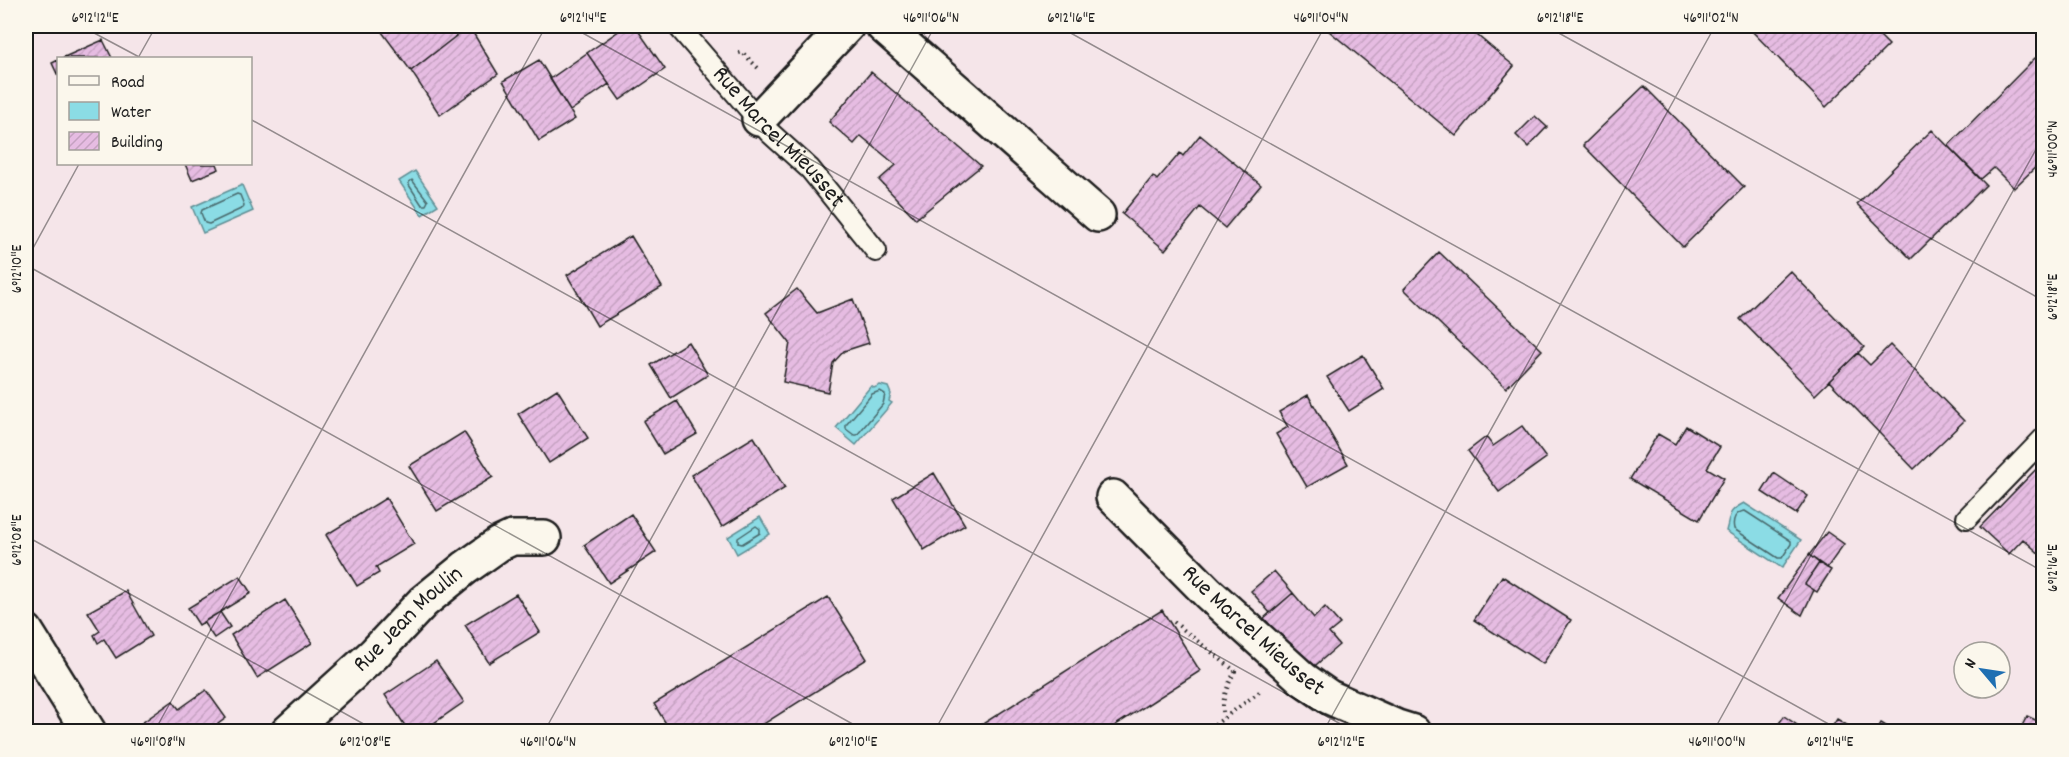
<svg xmlns="http://www.w3.org/2000/svg" width="2069" height="757" viewBox="0 0 2069 757" font-family="Dekko,sans-serif">
<defs>
<pattern id="building-hatch" width="6" height="6" patternUnits="userSpaceOnUse" patternTransform="scale(1.5)"><rect width="6" height="6" fill="#e6bce2"/><path d="M-1 1l2-2M0 6l6-6M5 7l2-2" fill="none" stroke="#c5a1c1"/></pattern>
</defs>
<rect width="100%" height="100%" fill="#f5e5e9"/>
<filter id="ink" filterUnits="userSpaceOnUse"><feTurbulence type="fractalNoise" baseFrequency=".0167" numOctaves="2"/><feDisplacementMap in="SourceGraphic" scale="12" xChannelSelector="R" yChannelSelector="G"/><feConvolveMatrix kernelMatrix="1 2 1 2 8 2 1 2 1" color-interpolation-filters="sRGB"/></filter>
<g filter="url(#ink)">
<!-- water -->
<path fill="#8bdce5" stroke="#5f8f95" stroke-width="1.5" d="M415 171 438 205 422 215 399 181Z
M242 185 253 211 203 233 192 207Z
M880 385 888 387 891 394 889 401 892 403 856 445 836 428 871 386 874 388Z
M1744 503 1801 540 1782 568 1726 531C1731 514 1727 512 1744 503Z
M760 517 770 534 737 554 728 537Z"/>
<g fill="none" stroke-linecap="round" stroke-linejoin="round">
<!-- shore -->
<path stroke="#48696c" stroke-width="1.5" d="M412 180 428 201 426 205H422L409 185V182Z
M237 194 240 195 244 205 243 208 209 224 205 223 201 213 202 210Z
M880 391 885 394 883 404 857 435H854L846 429V425L872 394Z
M1745 511 1791 541V544L1782 558H1778L1734 529C1732 520 1735 512 1745 511Z
M756 526 760 529V533L742 544 738 543V538Z"/>
</g>
<!-- building -->
<path fill="url(#building-hatch)" stroke="#1c1c1c" stroke-width="1.5" d="M378 26H393L382 32Z
M393 26H469L411 71 382 32Z
M469 26 498 74 440 115 411 71Z
M626 26H635L665 69 620 100 587 53Z
M1323 26H1466L1514 66 1456 136Z
M1747 26H1870L1889 45 1826 107Z
M103 40 112 58H62Z
M587 53 609 84 570 111 550 79Z
M2035 58 2044 66V159L2014 188 1994 168 1981 179 1948 146Z
M58 60V76L52 63Z
M539 60 575 119 539 141 503 81Z
M871 72 981 166 916 219 879 180 896 165 861 136 854 144 829 122Z
M1644 86 1744 187 1683 247 1583 145Z
M1535 116 1547 127 1528 147 1516 135Z
M1932 130 1986 185 1911 259 1857 204Z
M1200 135 1261 185 1225 228 1200 207 1165 250 1122 214 1153 176 1157 180 1180 153 1183 156Z
M185 164H217L219 169 192 180Z
M631 236 662 287 597 326 567 275Z
M1439 252 1542 350 1506 388 1404 289Z
M1790 271 1864 347 1815 395 1740 319Z
M797 289 817 313 853 299 869 343 844 351 833 363 828 392 783 382 790 343 766 313Z
M688 342 708 375 671 398 651 365Z
M1890 345 1964 421 1914 469 1829 381 1858 353 1870 365Z
M1363 355 1384 389 1349 411 1327 377Z
M557 389 588 438 549 463 518 414Z
M1308 395 1348 464 1307 487 1276 434 1288 427 1279 412Z
M677 401 697 434 663 454 643 421Z
M1522 426 1546 458 1499 492 1468 451 1486 437 1493 446Z
M1686 426 1720 447 1707 468 1724 478 1699 520 1630 479 1658 434 1675 444Z
M464 432 493 477 437 511 409 466Z
M754 437 785 488 722 527 691 475Z
M2044 461V558L2023 539 2009 554 1980 527Z
M934 473 965 525 924 550 893 498Z
M1774 473 1808 496 1796 514 1762 492Z
M386 498 414 544 376 567 379 573 357 586 326 535Z
M631 514 656 552 609 583 584 545Z
M1827 532 1844 544 1827 568 1809 555Z
M1809 555 1819 563 1805 584 1814 590 1802 615 1778 598Z
M1819 563 1831 570 1817 592 1805 584Z
M1274 571 1293 593 1270 613 1251 591Z
M240 576 251 593 199 625 188 608Z
M1502 576 1571 620 1543 664 1474 620Z
M126 591 151 636 116 658 104 639 98 643 94 635 100 631 88 612Z
M1293 593 1314 618 1325 607 1340 624 1329 633 1339 645 1309 671 1264 618Z
M516 594 540 632 489 663 465 625Z
M828 597 867 659 751 732H671L654 704Z
M285 600 312 643 257 678 231 635Z
M1162 610 1200 671 1105 732H970Z
M220 612 230 627 214 638 203 622Z
M436 661 464 702 421 732H409L385 695Z
M206 690 226 718 207 732H129L173 701 179 709Z
M1784 716 1797 725 1793 732H1773Z
M2027 716 2044 724V732H2019Z
M1837 719 1858 732H1829Z
M1881 723 1894 731V732H1876Z"/>
<g fill="none" stroke-linecap="round" stroke-linejoin="round">
<!-- service casing -->
<g stroke="#1c1c1c" stroke-width="24">
<g id="service">
<path id="s1" d="M678 26 769 132 810 169 876 251"/>
<path d="M1967 518 2044 438"/>
</g>
</g>
<!-- minor casing -->
<g stroke="#1c1c1c" stroke-width="38">
<g id="minor">
<path d="M883 26 1098 215"/>
<path d="M759 119 847 26"/>
<path id="s2" d="M1113 497 1208 593 1303 679 1329 697 1397 727 1413 732"/>
<path d="M26 631 89 732"/>
<path id="s3" d="M288 732 374 654 423 602 465 568 499 544 512 538H544"/>
</g>
</g>
<!-- path -->
<path stroke="#1c1c1c" stroke-width="4" stroke-dasharray="1.5 4.5" stroke-linecap="butt" d="M739 53 742 52 758 68
M1174 622 1235 671C1228 685 1220 701 1224 717
M1205 732 1262 690"/>
<!-- service -->
<use href="#service" stroke="#fbf7ec" stroke-width="20"/>
<!-- minor -->
<use href="#minor" stroke="#fbf7ec" stroke-width="33"/>
</g>
</g>
<!-- ticks -->
<path fill="none" stroke="#1c1c1c" stroke-width="1.5" stroke-opacity="0.45" d="M81 26 141 58M570 26 1843 732M1058 26 2044 572M1546 26 2044 301M2035 26 2044 30M138 58 156 26M250 119 1355 732M26 261 79 164M26 265 867 732M26 536 378 732M154 732 546 26M544 732 935 26M934 732 1325 26M1323 732 1715 26M1713 732 2044 135"/>
<g text-anchor="middle" dominant-baseline="central" stroke-width="5" stroke-linejoin="round" paint-order="stroke">
<!-- street labels -->
<g font-size="24" fill="#1c1c1c" stroke="#fbf7ec">
<text stroke="none"><textPath href="#s1" startOffset="150">Rue Marcel Mieusset</textPath></text>
<text stroke="none"><textPath href="#s3" startOffset="165">Rue Jean Moulin</textPath></text>
<text stroke="none"><textPath href="#s2" startOffset="194">Rue Marcel Mieusset</textPath></text>
</g>
</g>
<!-- margin -->
<rect width="2069" height="757" fill="none" stroke="#fbf7ec" stroke-width="66"/>
<!-- legend -->
<rect x="57" y="57" width="195" height="108" fill="#fbf7ec" stroke="#a29f99" stroke-width="1.5"/>
<rect x="69" y="76" width="30" height="9" fill="#fbf7ec" stroke="#a29f99" stroke-width="1.5"/>
<text x="111" y="87" font-size="18" fill="#1c1c1c">Road</text>
<rect x="69" y="102" width="30" height="18" fill="#8bdce5" stroke="#a29f99" stroke-width="1.5"/>
<text x="111" y="117" font-size="18" fill="#1c1c1c">Water</text>
<rect x="69" y="132" width="30" height="18" fill="url(#building-hatch)" stroke="#a29f99" stroke-width="1.5"/>
<text x="111" y="147" font-size="18" fill="#1c1c1c">Building</text>
<!-- north arrow -->
<g transform="translate(1982 670) rotate(299)"><circle r="28" fill="#fbf7ec" stroke="#a29f99" stroke-width="1.5"/>
<path d="M0-4.5L10 22L0 15L-10 22Z" fill="#1f6fb2"/>
<text y="-9" font-size="16" font-weight="bold" text-anchor="middle" fill="#1c1c1c">N</text>
</g>
<rect x="33" y="33" width="2003" height="691" fill="none" stroke="#1c1c1c" stroke-width="2"/>
<g font-size="15" text-anchor="middle" fill="#1c1c1c">
<text x="95" y="22">6°12'12"E</text>
<text x="583" y="22">6°12'14"E</text>
<text x="931" y="22">46°11'06"N</text>
<text x="1071" y="22">6°12'16"E</text>
<text x="1321" y="22">46°11'04"N</text>
<text x="1560" y="22">6°12'18"E</text>
<text x="1711" y="22">46°11'02"N</text>
<text transform="translate(2052 149) rotate(-90)" y="5">46°11'00"N</text>
<text transform="translate(16 269) rotate(-90)" y="5">6°12'10"E</text>
<text transform="translate(2052 297) rotate(-90)" y="5">6°12'18"E</text>
<text transform="translate(16 540) rotate(-90)" y="5">6°12'08"E</text>
<text transform="translate(2052 568) rotate(-90)" y="5">6°12'16"E</text>
<text x="158" y="746">46°11'08"N</text>
<text x="365" y="746">6°12'08"E</text>
<text x="548" y="746">46°11'06"N</text>
<text x="853" y="746">6°12'10"E</text>
<text x="1341" y="746">6°12'12"E</text>
<text x="1717" y="746">46°11'00"N</text>
<text x="1830" y="746">6°12'14"E</text>
</g>
</svg>
